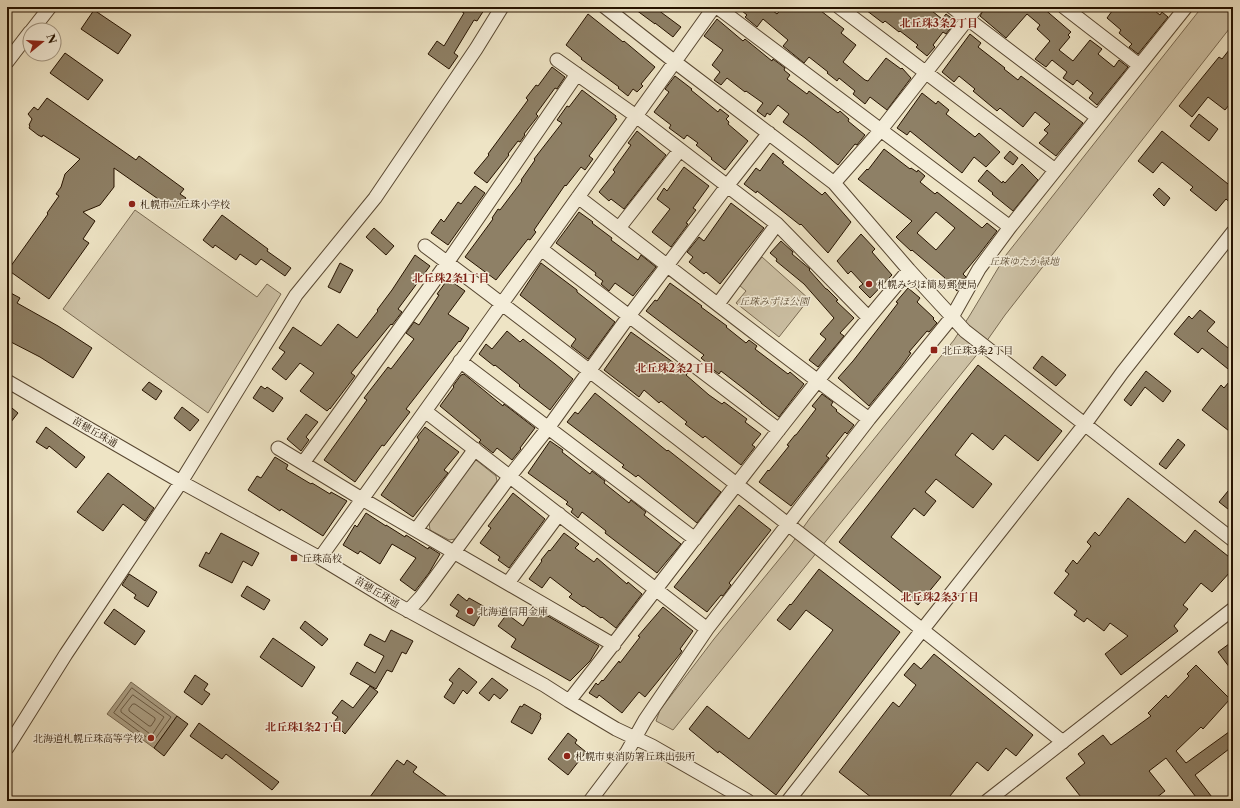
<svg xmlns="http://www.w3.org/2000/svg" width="1240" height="808" viewBox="0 0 1240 808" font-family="'Libre Caslon Text','Noto Serif JP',serif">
<rect width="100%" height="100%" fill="#eee4c5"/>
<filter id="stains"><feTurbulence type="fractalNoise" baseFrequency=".005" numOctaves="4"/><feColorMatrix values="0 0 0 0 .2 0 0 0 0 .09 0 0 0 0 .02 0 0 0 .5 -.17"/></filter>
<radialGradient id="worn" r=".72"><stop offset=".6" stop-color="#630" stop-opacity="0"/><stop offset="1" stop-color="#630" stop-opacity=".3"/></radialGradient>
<!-- green -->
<path fill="#ccc0a4" stroke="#796a52" d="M1202 7H1233V24L1005 315 979 352 673 730 656 721 660 710 714 639 790 546 810 518 954 340 970 315 1006 255Z
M135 210 257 297 267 284 281 294 208 413 63 309Z
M762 257 809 299 779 337 736 303 746 291 739 285Z
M476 460 496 476 497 481 455 539 449 540 430 530 429 523 472 461Z"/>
<!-- water -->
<path fill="#aa9d82" stroke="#75664e" d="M131 682 177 716 154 748 107 714Z"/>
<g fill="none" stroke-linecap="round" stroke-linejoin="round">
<!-- shore -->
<path stroke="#685841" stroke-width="1" d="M132 688 171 717 153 742 114 713Z
M133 695 164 717 152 735 150 734 121 712V710Z
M133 704H135L155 718V720L151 726H149L129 711V709Z"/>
</g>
<!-- building -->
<path fill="#8e8066" stroke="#261300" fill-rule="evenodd" d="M455 7H486L477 21 474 20 454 53 458 56 449 69 428 54 437 41 444 46 464 13Z
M632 7H654L681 27 673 37 655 23V24Z
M737 7H768L777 14 783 7H816L844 29 841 33 856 45 843 62 865 80 868 81 886 58 901 69 902 68 911 78 887 110 870 97 865 104 853 94 855 91 839 78 837 81 827 73 828 72 809 57 804 63 783 46 788 40 763 19 757 27 745 17 747 15Z
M862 7H927L942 19 946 14 954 20 951 24 953 25 946 34 943 32 933 45 935 47 927 56 916 47 918 45 900 31 899 32 885 21 883 23Z
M985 7H1042L1071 32 1068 35 1070 37 1059 50 1073 61 1090 40 1102 49 1098 54 1114 67 1119 60 1128 67 1097 105 1089 98 1093 93 1077 80 1073 85 1063 78 1067 72 1052 60 1046 67 1035 59 1050 41 1037 29 1040 25 1027 14 1006 38 980 16Z
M1115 7 1120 11 1123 7H1150L1160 15 1162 12 1168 17 1138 54 1129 47 1132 44 1119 33 1121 30 1107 18Z
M94 10 131 35 118 54 81 29Z
M588 14 623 42 624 41 655 67 641 84 643 86 637 92 633 89 628 96 618 88 619 87 581 59 582 58 566 45Z
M717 19 743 41 745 39 772 61 773 59 785 68 784 70 790 75 787 79 807 94 809 91 838 113 840 111 849 119 848 121 865 135 857 145 855 144 838 165 805 138 783 122 789 114 778 105 770 115 767 113 765 117 757 111 763 103 746 91 745 92 727 78 721 85 714 80 720 72 712 65 723 50 704 36Z
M970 34 981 43 978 47 1005 68 1004 69 1018 80 1021 76 1083 123 1056 156 1039 143 1048 133 1044 130 1050 124 1035 112 1023 127 1000 108 997 111 973 91 975 89 959 76 954 82 942 72Z
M1233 45V100L1225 110 1208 97 1192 117 1179 106 1219 57 1222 59Z
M65 53 103 80 88 100 50 73Z
M552 67 565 77 557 89 555 88 536 114 538 116 524 134 525 135 520 142 518 141 508 154 509 155 487 183 474 173 489 155 488 154 528 100 526 98 536 85 538 86Z
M675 76 692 89 691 90 718 112 720 109 729 116 726 119 729 122 728 124 748 141 725 170 711 159 712 158 696 145 698 143 687 135 684 139 669 128 671 125 654 112 669 92 665 89Z
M582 90 616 116 615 118 617 119 589 156 593 159 585 170 581 167 566 186 565 185 534 230 536 232 530 240 528 239 496 280 465 257 493 219 492 218 498 209 500 210 522 181 521 180 535 160 534 159 562 123 557 120 567 106 569 107Z
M922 93 936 104 938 101 949 110 946 114 975 137 979 133 1000 152 986 167 974 157 962 173 910 131 907 135 897 128Z
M47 98 136 160 139 156 184 189 180 194 186 198 179 208 173 204 171 208 114 168V187L100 205 83 212 95 221 83 239 89 243 49 299 8 270 48 214 47 213 59 196 56 194 61 187 65 174 80 159 43 135 42 137 38 135 29 128 30 126 29 125 32 119 28 114 34 107 38 110Z
M1199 114 1218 129 1209 141 1190 126Z
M637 131 666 155 624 209 611 199 609 201 599 192 615 172 613 170 631 145 628 143Z
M1162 131 1233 188V205L1226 199 1216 211 1190 190 1193 187 1162 162 1153 173 1138 161Z
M884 149 910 169 911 168 917 172 918 170 925 176 920 182 935 194 937 192 982 228 987 223 997 231 978 256 963 274 966 277 957 291 944 279 945 278 912 250 911 251 896 237 912 221 858 179 867 169 868 170ZM936 212 955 228 936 250 917 233Z
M1010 151 1018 158 1013 165 1004 158Z
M773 153 784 162 782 163 822 195 825 192 851 222 828 253 801 224 800 225 757 191 756 193 744 184 756 168 760 171Z
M1022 164 1038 180 1013 211 992 194 993 193 978 181 987 170 1002 183 1003 181 1005 183Z
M684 167 709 186 693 208 696 210 686 223 688 224 686 227 671 247 652 232 670 209 657 199 664 188 667 191Z
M475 186 485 193 448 245 431 233 441 219 444 222 458 202 461 204Z
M1159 188 1170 198 1164 206 1153 195Z
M731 203 764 228 720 284 706 272 704 274 689 262 693 257 687 252 699 237 704 241Z
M579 212 593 222 592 223 612 238 611 240 638 260 641 255 656 267 633 296 615 283 609 291 601 284 603 281 595 275 596 273 556 243Z
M222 215 268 249 267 251 291 268 285 276 261 259 256 265 240 254 236 260 215 245 213 248 203 240Z
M374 228 394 246 386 255 366 237Z
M861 234 875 249 872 252 892 275 870 298 859 287 863 284 851 271 848 274 837 261Z
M781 241 793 252 792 254 810 269 809 270 826 289H827L838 300 836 301 854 318 840 333 844 336 818 367 809 360 826 339 820 334 834 318 804 284 776 261 777 259 770 253Z
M415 255 430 266 398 309 402 312 392 325 391 324 351 373 355 376 330 409V408L327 411 300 391 314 373 300 363 286 380 272 369 285 352 279 348 293 327 321 346 338 324 357 338 378 311 377 310 392 290Z
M340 263 353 270 340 293 328 287Z
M541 263 577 290V292L615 322 588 359 571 346 576 339 520 295Z
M448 279 465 291 448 314 469 328 460 342 459 341 406 409 410 412 384 446 382 445 355 482 324 460 367 400 364 398 388 367 391 369 414 339 406 333 414 322 419 325 439 295 437 294Z
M670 283 702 306 701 307 727 326 726 327 746 343 749 340 757 346 755 349 788 374 790 372 804 384 779 417 761 403V402L721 371 719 374 711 368 712 367 701 358 704 355 646 311 655 300 657 301Z
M908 288 920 298 917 302 934 318 933 319 937 323 929 332 927 331 909 352 911 353 900 368 869 406 838 378 853 361 885 320 898 303 896 302Z
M7 291 20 298 17 303 58 326 92 348 73 378 40 357 7 340Z
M1200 310 1215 322 1207 331 1233 352V373L1202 348 1198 353 1174 334 1189 316 1192 319Z
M507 331 520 342 523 339 555 364 573 379 550 410 519 386 520 385 495 365 494 366 479 354 486 344 492 349Z
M631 332 688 373 686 375 709 395 722 404 724 402 747 419 745 422 761 434 752 445 755 447 741 465 705 436 703 438 685 424 687 422 661 401 659 403 644 390 639 397 604 370Z
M1042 356 1066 375 1056 386 1033 368Z
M978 365 1062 431 1038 461 1005 435 993 450 972 433 955 455 992 484 973 508 936 479 925 492 936 501 924 516 914 508 891 537 941 577 918 605 839 542Z
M1146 371 1171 391 1163 402 1145 387 1131 406 1124 400Z
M464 374 503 406 504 404 535 428 520 448 521 449 512 460 497 448 493 453 479 442 481 440 440 406 454 387 453 386 461 375Z
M1233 377V434L1202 410 1221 385 1224 388Z
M149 382 162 391 156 400 142 390Z
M261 386 265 389 267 387 283 398 273 412 253 398Z
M595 393 667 451 668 450 721 492 697 523 638 475 636 477 628 471 622 467 624 465 567 422 575 412 578 414Z
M822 394 833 402 831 405 837 410 836 411 854 425 847 434 845 432 826 456 829 458 791 506 759 482 768 470 769 471 789 446 787 445 795 435H796L816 409 812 406Z
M7 404 18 413 7 427Z
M182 407 199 420 190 431 174 418Z
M306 414 318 422 306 437 309 440 301 451 287 439Z
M46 427 85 457 76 468 49 446 47 449 36 442Z
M425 427 459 452 444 470 448 473 413 517 381 495 419 440 417 437Z
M1178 439 1185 445 1166 469 1159 464Z
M550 441 563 450 562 452 590 474 592 471 605 481 604 483 629 503 631 500 646 512 644 515 681 544 657 573 605 533 606 531 582 512 578 518 571 512 573 509 566 504 568 502 528 473Z
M275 457 288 465 286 469 311 484 312 483 330 494 331 492 347 501 323 536 281 509 280 511 248 490 257 476 261 478Z
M108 473 154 508 145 521 123 504 103 531 77 512Z
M1233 485V513L1219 502Z
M513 493 545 519 509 568 498 560 500 557 480 543 491 528 488 526Z
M1128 498 1185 543 1195 530 1233 560V564L1229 569 1231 571 1212 592 1201 583 1183 605 1188 609 1174 626 1178 631 1121 675 1105 654 1128 636 1110 623 1104 631 1087 618 1084 622 1074 615 1077 611 1054 593 1069 574 1065 571 1073 560 1077 564 1091 546 1087 542 1095 532 1099 536Z
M739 505 771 530 729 583 731 585 723 596 721 595 707 612 674 587Z
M366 513 386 526V525L405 537 406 535 428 549 429 547 440 554 429 573 415 591 400 580 416 558 392 544 380 564 360 551 358 554 343 545 355 525 357 527Z
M221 533 259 553 252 566 243 561 232 583 199 566 206 552 209 554Z
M564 533 579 544 575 548 594 562 597 558 627 584 628 582 642 594 616 628 602 617 601 618 584 606 583 607 569 597 572 594 550 577 542 588 529 579 542 561 541 560 549 550 550 551Z
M819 569 900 632 776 795 719 751 718 753 689 729 707 706 749 739 833 630 806 610 790 630 777 620 790 604 791 605Z
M129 574 157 592 148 607 134 598 136 595 122 585Z
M247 586 270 600 264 610 241 596Z
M458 594 467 601 469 598 485 607 474 626 456 616 459 611 450 605Z
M663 607 693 631 680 649 682 651 680 654 645 697 639 692 622 713 599 695 597 698 589 693 596 683 598 685 602 680 603 681 619 661 620 663 640 637 638 636Z
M534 608 599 646 590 661 570 681 511 647 516 639 498 626 507 614 523 626Z
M114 609 145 631 135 645 104 623Z
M305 621 328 639 322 646 300 628Z
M391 630 413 641 406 654 402 652 392 672 387 670 376 689 350 674 357 662 375 673 384 656 364 645 370 634 385 642Z
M273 638 315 667 302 687 260 657Z
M1233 641V672L1218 652Z
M934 654 1033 735 1016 756 1006 748 988 771 977 762 946 801H876L839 772 893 702 899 707 916 685 904 675 914 663 921 669Z
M1196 665 1230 699 1203 729 1201 727 1176 751 1186 763 1233 729V746L1195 775 1215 801H1199L1166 758 1149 771 1165 791 1152 801H1084L1066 778 1085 763 1078 754 1103 735 1111 745 1129 732 1151 716 1148 713 1166 695 1168 698 1189 676 1187 674Z
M459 668 477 682 467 694 463 690 454 704 444 697 453 683 449 680Z
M195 675 208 684 204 690 210 694 202 705 184 692Z
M492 678 508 690 500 699 494 694 489 701 479 693Z
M370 686 378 692 345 734 340 729 338 732 331 726 338 717 332 713 342 700 353 708Z
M524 704 541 714 540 717 541 718 532 734 511 722 520 706 522 707Z
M177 716 188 724 164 756 154 748Z
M199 723 279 782 272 790 226 754 222 759 190 736Z
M568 733 577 740 575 743 586 752 568 775 548 759Z
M397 760 404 765 407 760 417 767 413 772 453 801H367Z"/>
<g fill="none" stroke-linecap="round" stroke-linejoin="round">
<!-- minor casing -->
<g stroke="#584731" stroke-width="15">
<path id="minor" d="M605 7 675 62 834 183 909 270 965 331 1233 540
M717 7 1010 227
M839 7 1055 170
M952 7 1097 117
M1064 7 1139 65
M32 30 50 7
M557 60 636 116 777 224 868 317
M7 62 30 32
M834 183 880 131 977 7
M578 197C675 271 771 347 869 419
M619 228 680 150
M425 246C510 309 593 374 677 438 806 538 935 639 1063 742
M541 249 779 430
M718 304 777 224
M460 361 695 539
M7 381 181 482 320 558 396 604 544 685 569 701 616 729 652 746 748 801
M425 411 707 629
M278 448 362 499 614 645
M303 463 447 263 577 74
M416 530 475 449
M320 558 714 7
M508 583 559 514
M408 611 421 597 510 476 548 428 629 316 727 186 769 133
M569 701C682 558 790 409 909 270
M7 748 66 654 181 482 296 295 375 198 476 49 502 7
M590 801 627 752 645 720 707 629 869 419 952 317 979 269 1010 227 1186 7
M788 801 923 629 1085 424 1122 373 1233 232
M987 801 1233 609"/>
</g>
<!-- minor -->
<use href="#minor" stroke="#f4edd9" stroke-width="13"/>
</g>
<!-- markers -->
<g fill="#8f2418" stroke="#f4edd9" stroke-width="1.5">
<circle cx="132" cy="204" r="4"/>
<circle cx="869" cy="284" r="4"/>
<rect x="930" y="346" width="8" height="8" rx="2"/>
<rect x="290" y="554" width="8" height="8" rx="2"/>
<circle cx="470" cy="611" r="4"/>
<circle cx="151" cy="738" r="4"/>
<circle cx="567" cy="756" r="4"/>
</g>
<g text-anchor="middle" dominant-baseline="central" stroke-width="3" stroke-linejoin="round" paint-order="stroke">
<!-- poi labels -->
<g font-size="10" fill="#261300" stroke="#f4edd9" text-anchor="start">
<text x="140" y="204">札幌市立丘珠小学校</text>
<text x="877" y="284">札幌みづほ簡易郵便局</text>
<text x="942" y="350">北丘珠3条2丁目</text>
<text x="302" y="558">丘珠高校</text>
<text x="478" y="611">北海道信用金庫</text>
<text x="143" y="738" text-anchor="end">北海道札幌丘珠高等学校</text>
<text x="575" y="756">札幌市東消防署丘珠出張所</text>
</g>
<!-- park labels -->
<g font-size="10" font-style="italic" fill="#605039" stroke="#f4edd9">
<text x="1024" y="261">丘珠ゆたか緑地</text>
<text x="774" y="301">丘珠みずほ公園</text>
</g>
<!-- street labels -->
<g font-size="10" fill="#261300" stroke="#f4edd9">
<text transform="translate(95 432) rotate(30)">苗穂丘珠通</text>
<text transform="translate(377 592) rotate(31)">苗穂丘珠通</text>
</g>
<!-- neighbourhood labels -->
<g font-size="11" font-weight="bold" fill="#7a1f14" stroke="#f4edd9">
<text x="939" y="23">北丘珠3条2丁目</text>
<text x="451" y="278">北丘珠2条1丁目</text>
<text x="675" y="368">北丘珠2条2丁目</text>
<text x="940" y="597">北丘珠2条3丁目</text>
<text x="304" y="727">北丘珠1条2丁目</text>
</g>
</g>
<!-- margin -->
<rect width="1240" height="808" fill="none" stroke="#eee4c5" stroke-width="24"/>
<rect x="8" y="8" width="1224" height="792" fill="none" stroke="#261300" stroke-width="2"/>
<rect x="12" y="12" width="1216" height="784" fill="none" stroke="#261300"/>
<!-- north arrow -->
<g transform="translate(42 42) rotate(72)"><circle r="19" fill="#f4edd9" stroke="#a29682"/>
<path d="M0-3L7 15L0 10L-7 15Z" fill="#8f2418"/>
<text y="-6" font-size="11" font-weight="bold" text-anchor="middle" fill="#261300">N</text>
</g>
<rect width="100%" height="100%" filter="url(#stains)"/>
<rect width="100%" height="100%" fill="url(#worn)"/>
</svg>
